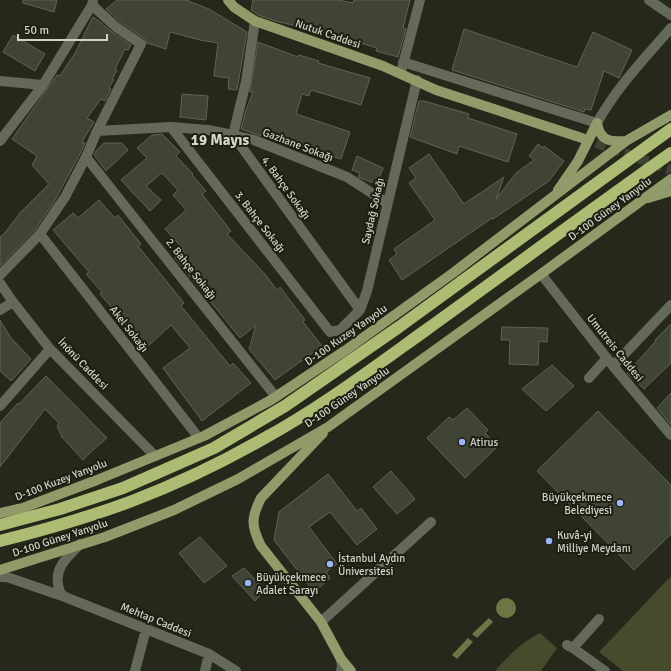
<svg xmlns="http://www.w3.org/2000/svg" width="671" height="671" viewBox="0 0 671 671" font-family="Signika,sans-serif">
<rect width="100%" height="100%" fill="#25281a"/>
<!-- green -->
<path fill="#454b2b" d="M671 576V671H623L599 652Z
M540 633 557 648 541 671H495C507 657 523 641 540 633Z"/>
<!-- water -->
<path fill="#6c7644" d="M496 608a10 10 0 1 1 20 0a10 10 0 1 1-20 0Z
M489 618 493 622 477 638 472 634Z
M468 638 473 642 457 659 452 655Z"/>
<!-- building -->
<path fill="#404435" stroke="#606354" d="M23 0H57L54 12 23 3Z
M117 0H186L209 9 247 32 237 90 228 89 229 78 214 76 218 43 200 40 170 32 166 49 147 43 145 39 120 22 106 9Z
M253 0H338L353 3 354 0H410L403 28 406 29 398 57 376 51 377 48 345 38V37L275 21 258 15 251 10Z
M93 17 99 21 112 32 131 45 128 50 125 49 115 69 117 70 112 79 114 80 109 87 111 89 105 101 101 99 87 118 94 122 82 142 85 143 80 154 54 202 35 230 0 266V237L4 234 20 213 49 184 32 165 37 156 12 139 57 75 60 76 75 53Z
M464 29 577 67 593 32 632 50 619 78 604 71 591 110 585 109 584 112 452 70Z
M13 35 45 54 35 71 3 52Z
M258 42 298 57 299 55 319 61 318 63 370 78 361 105 311 90 309 96 302 94 296 114 350 132 341 159 297 145V143L262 131 261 136 241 129 246 110 253 92H250Z
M182 94 208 96 206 120 180 117Z
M419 101H424L469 114 468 118 517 134 508 162 459 146 457 154 410 137Z
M162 134 180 152 176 156 193 174 192 175 206 191 202 194 231 231 227 234 264 273 277 290 280 287 305 320 303 322 322 346 275 380 249 349 256 325 240 338 175 258 184 250 165 229 186 210 173 195 178 190 162 173 146 186 161 200 150 211 121 180 147 158 137 148 152 135Z
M104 143H122L128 150 106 171 94 155 96 151Z
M538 144 543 148 544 146 564 161 549 181 493 219 492 218 402 280 389 260 397 254 394 249 435 220 409 183 416 178 409 168 429 154 464 204 504 177 496 199 516 173 534 160 529 156Z
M357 156 383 168 377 184 360 178 358 177 360 173 352 170Z
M99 200 115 218 118 215 141 244 138 246 184 303 181 306 230 366 233 363 251 383 202 421 163 368 190 348 171 325 146 348 100 294 102 292 86 274 89 272 53 230 73 213 78 218Z
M0 320 11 338 31 359 11 381 0 371Z
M671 324V363L644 389 627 373 656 341 655 340Z
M502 327 548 328 547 342 539 341 538 365 509 364 510 340H501Z
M552 365 574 386 546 411 522 389Z
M46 376 107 438 94 449 83 460 62 437 57 426 59 423 45 409 0 467V423L18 403 19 404Z
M671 393V425L657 408Z
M467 408 488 430 485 433 498 446 465 478 427 438 449 417 453 420Z
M598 411 671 485V534L634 570 537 471Z
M391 471 415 499 397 514 373 487Z
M328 474 357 511 361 508 377 529 357 545 330 512 309 527 337 564 326 572 330 578 314 592 274 540 279 512Z
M200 537 227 566 204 583 179 553Z
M244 568 265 590 255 601 232 576Z"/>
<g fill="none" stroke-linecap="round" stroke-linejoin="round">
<!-- major-tunnel -->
<path stroke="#3f4234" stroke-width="10" stroke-dasharray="10 5" stroke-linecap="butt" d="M582 138 671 170"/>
<!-- minor -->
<path stroke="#656959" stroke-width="10" d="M649 0 671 15
M255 21 246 82 233 135 360 310
M403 62 597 123C616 88 645 58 671 28
M402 68 420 0
M0 81 43 85
M171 127 330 332 340 330 360 310 367 291 417 80
M97 131 171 127 208 130 233 135 254 140 347 177 387 203
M0 141 43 85 92 5 93 0
M86 157 276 397
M40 234 199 438
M541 274 613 366 671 435
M0 275 40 234 65 197 86 157 97 131 141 44 116 27 92 5
M0 283 13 302 50 349 155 456
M0 310 13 302
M613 366 671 305
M589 378 607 358
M0 406 50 349
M0 577H7L65 597C60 594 59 590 58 584 55 566 69 556 80 544
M65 597 209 654 236 671
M321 622 431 522
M567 645 573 648 605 671
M573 648 599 619
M135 671 146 629
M205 671 209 654
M341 671 342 666 341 659"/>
<!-- major -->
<path stroke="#909b69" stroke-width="10" d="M228 0 234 7 255 21 383 66 436 90 582 138
M597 123C600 141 610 142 626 141
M558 190 578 161 597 123
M648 198 671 191
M323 433 261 498C251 518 251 526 261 546L321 622 341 659 351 671
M0 513 23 508 97 480 204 436 271 400 346 350 453 273 626 141 671 115
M0 570 105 537 174 510 238 479 328 427 541 274 671 179"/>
<!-- highway -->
<path stroke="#adbc73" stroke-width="12" d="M0 525 60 509 123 488 214 448 285 406 399 327 671 129
M0 541C44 530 89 517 132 501 177 484 221 463 263 439 320 408 373 368 426 330 508 271 589 211 671 153"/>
</g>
<!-- markers -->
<g fill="#9ab5fd" stroke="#1c1f11" stroke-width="1.5">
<circle cx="462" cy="442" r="4"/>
<circle cx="620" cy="503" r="4"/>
<circle cx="549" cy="541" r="4"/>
<circle cx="330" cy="564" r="4"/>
<circle cx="248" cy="583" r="4"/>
</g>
<g text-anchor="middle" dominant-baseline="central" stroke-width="4" stroke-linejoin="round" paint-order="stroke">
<!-- street labels -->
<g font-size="11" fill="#d0d2c9" stroke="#1c1f11">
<text transform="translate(328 34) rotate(19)">Nutuk Caddesi</text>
<text transform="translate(298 145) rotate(21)">Gazhane Sokağı</text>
<text transform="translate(286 188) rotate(54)">4. Bahçe Sokağı</text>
<text transform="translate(610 209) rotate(-36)">D-100 Güney Yanyolu</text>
<text transform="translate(373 211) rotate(-77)">Saydağ Sokağı</text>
<text transform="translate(260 222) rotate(52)">3. Bahçe Sokağı</text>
<text transform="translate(191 269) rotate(52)">2. Bahçe Sokağı</text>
<text transform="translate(129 329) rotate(52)">Akel Sokağı</text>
<text transform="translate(346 335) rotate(-35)">D-100 Kuzey Yanyolu</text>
<text transform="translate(615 348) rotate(51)">Umutreis Caddesi</text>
<text transform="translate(83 364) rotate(46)">İnönü Caddesi</text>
<text transform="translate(347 397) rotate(-34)">D-100 Güney Yanyolu</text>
<text transform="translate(61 480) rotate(-21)">D-100 Kuzey Yanyolu</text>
<text transform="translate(60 538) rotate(-18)">D-100 Güney Yanyolu</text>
<text transform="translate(156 620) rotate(22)">Mehtap Caddesi</text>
</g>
<!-- poi labels -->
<g font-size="11" fill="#d0d2c9" stroke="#1c1f11" text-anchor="start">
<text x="470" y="442">Atirus</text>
<text x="612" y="497" text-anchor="end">Büyükçekmece<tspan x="612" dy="13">Belediyesi</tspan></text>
<text x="557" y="535">Kuvâ-yi<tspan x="557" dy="13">Milliye Meydanı</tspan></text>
<text x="338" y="558">İstanbul Aydın<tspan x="338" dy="13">Üniversitesi</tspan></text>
<text x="256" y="577">Büyükçekmece<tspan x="256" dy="13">Adalet Sarayı</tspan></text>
</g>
<!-- district labels -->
<g font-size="15" font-weight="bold" fill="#d5dac8" stroke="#1c1f11">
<text x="220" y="140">19 Mayıs</text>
</g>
</g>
<!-- scale -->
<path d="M18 34v6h89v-6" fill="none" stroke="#d0d2c9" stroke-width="2"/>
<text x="24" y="34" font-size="12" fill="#d0d2c9" stroke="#1c1f11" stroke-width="3" paint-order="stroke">50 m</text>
</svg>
